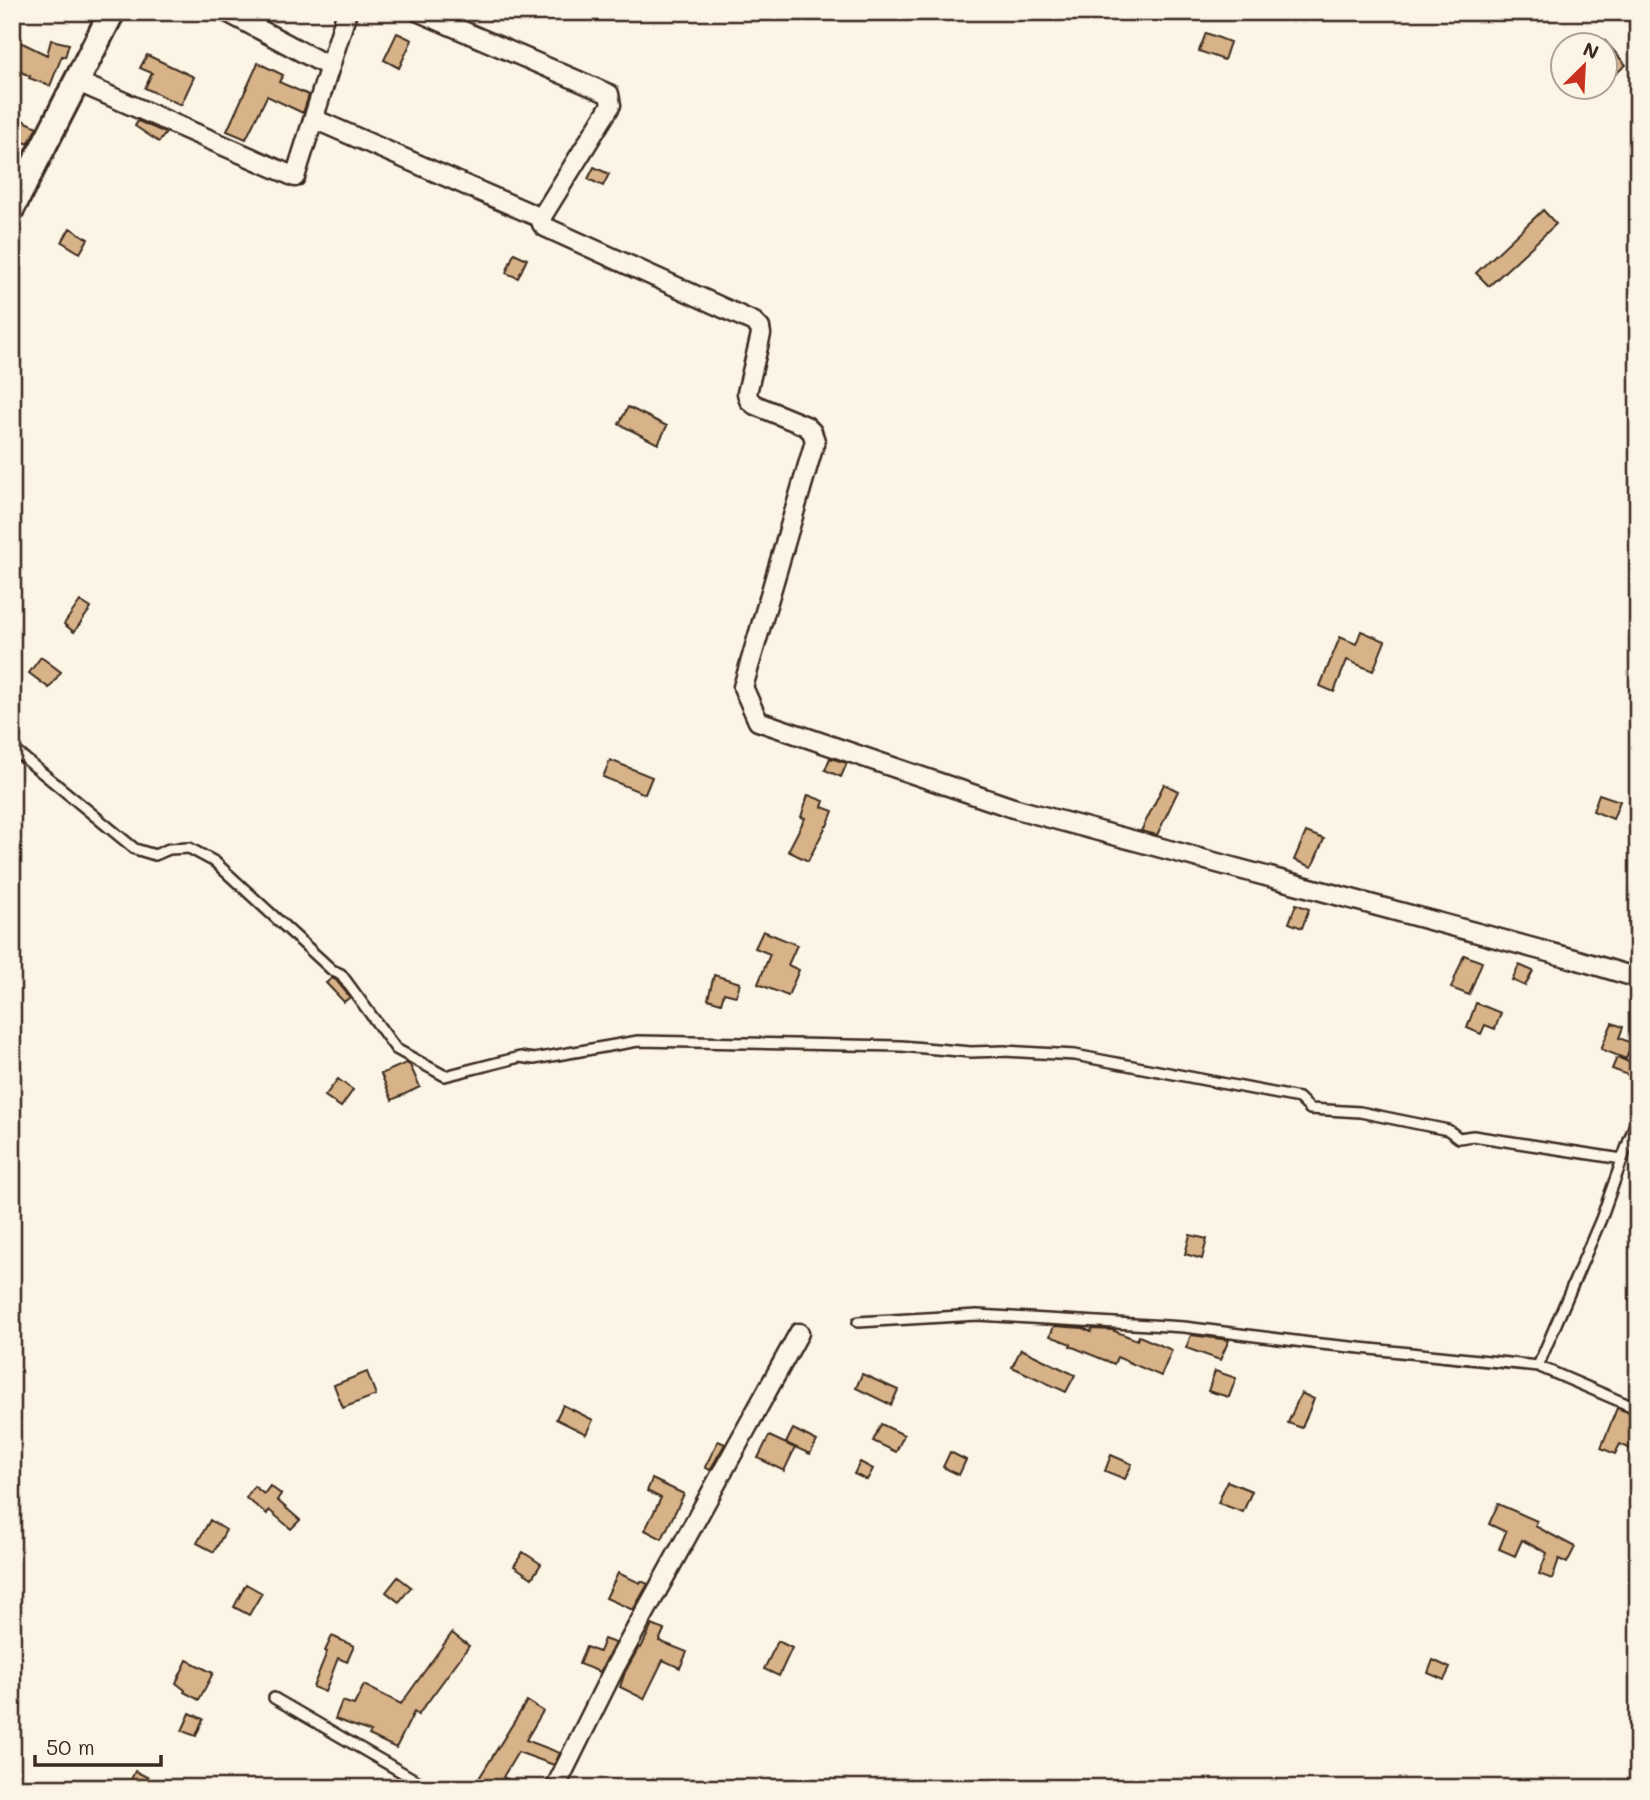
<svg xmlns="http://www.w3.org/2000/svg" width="1650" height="1800" viewBox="0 0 1650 1800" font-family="Mali,sans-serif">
<rect width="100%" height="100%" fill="#fcf5e5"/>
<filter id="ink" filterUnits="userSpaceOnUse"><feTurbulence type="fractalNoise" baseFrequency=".0143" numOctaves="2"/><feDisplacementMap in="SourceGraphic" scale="14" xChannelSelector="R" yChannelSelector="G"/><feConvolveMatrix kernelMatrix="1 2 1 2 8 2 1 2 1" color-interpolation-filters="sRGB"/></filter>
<g filter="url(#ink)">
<!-- building -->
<path fill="#d8b389" stroke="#3b2a1e" stroke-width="2" d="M397 33 412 40 399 68 384 60Z
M1206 33 1230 42 1224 60 1199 51Z
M12 38 47 55 51 40 69 44 65 57 62 56 50 86 29 78 30 76 12 68Z
M1605 41 1626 65 1614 75 1605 64Z
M147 55 194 77 181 105 145 88 152 73 140 68Z
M258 63 283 75 279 82 309 95 303 113 267 96 246 139 227 131Z
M18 118 37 127 28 144 12 136V130Z
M138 121 166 133 159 142 135 126Z
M594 167 609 174 603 186 588 179Z
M1543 210 1556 224 1489 286 1476 273Z
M70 228 88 239 80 253 62 242Z
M514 253 527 259 518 278 506 273Z
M628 407 667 426 658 444 619 424Z
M80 601 91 608 74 632 64 624Z
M1361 631 1385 641 1373 671 1347 660 1334 692 1320 686 1340 637 1356 644Z
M41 657 61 672 49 688 29 673Z
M830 758 847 763 841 777 825 770Z
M610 760 652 777 645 794 603 777Z
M1164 784 1178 791 1157 835 1141 831Z
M1599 794 1620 801 1613 819 1593 811Z
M808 795 824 801 822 807 833 811 827 826H826L808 861 788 851 805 818 801 817Z
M1306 832 1324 839 1312 867 1294 860Z
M1296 904 1309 909 1302 928 1289 923Z
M763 931 797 945 788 965 799 970 788 996 758 984 770 954 755 948Z
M1464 955 1482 962 1469 995 1451 988Z
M1519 965 1533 971 1525 986 1512 980Z
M714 975 740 983 736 996 724 993 721 1003 708 999Z
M332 978 336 980 350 997 344 1002 326 983Z
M1476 1003 1501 1013 1495 1029 1485 1025 1481 1034 1467 1028Z
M1612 1023 1623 1027 1619 1038 1632 1043 1626 1059 1601 1049Z
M1617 1057 1638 1066V1079L1612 1069Z
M406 1063 410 1065 420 1087 392 1100 381 1074Z
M338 1079 353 1090 341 1107 325 1096Z
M1190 1235 1207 1239 1202 1259 1185 1254Z
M1054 1326 1083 1328 1091 1332 1092 1329 1112 1330 1137 1340 1139 1336 1172 1350 1161 1376 1117 1357 1114 1364 1070 1346 1071 1344 1050 1336Z
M1191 1335 1229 1340 1220 1360 1186 1348Z
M1021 1349 1075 1375 1066 1392 1012 1367Z
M1215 1371 1236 1378 1229 1397 1208 1391Z
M367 1372 376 1395 343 1408 334 1385Z
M862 1374 898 1390 891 1405 856 1388Z
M1301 1393 1314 1399 1302 1428 1288 1423Z
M563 1405 593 1420 586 1434 556 1419Z
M1617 1408 1638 1416V1438L1633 1450 1620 1444 1615 1454 1601 1448Z
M881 1424 904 1435 896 1452 873 1441Z
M793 1429 817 1441 810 1454 786 1443Z
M769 1436 795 1448 784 1471 758 1458Z
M718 1441 725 1444 710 1470 705 1467Z
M950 1452 966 1460 959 1475 943 1467Z
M1111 1455 1132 1464 1125 1479 1105 1471Z
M860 1462 873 1469 867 1480 854 1474Z
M652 1479 684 1494 662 1539 645 1530 661 1498 647 1491Z
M1227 1481 1252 1491 1243 1512 1218 1503Z
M254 1486 264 1494 270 1486 281 1494 277 1500 300 1520 291 1529 269 1510 267 1514 246 1498Z
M1498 1504 1537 1521 1535 1526 1575 1547 1567 1563 1559 1559 1552 1579 1539 1574 1547 1553 1522 1540 1515 1556 1499 1549 1506 1532 1489 1524Z
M210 1520 226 1530 214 1552 197 1543Z
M523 1552 541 1564 532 1578 514 1566Z
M618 1573 640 1583 641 1581 648 1584 633 1610 606 1598Z
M398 1577 411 1587 399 1602 386 1592Z
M246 1584 262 1593 249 1615 234 1607Z
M652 1625 664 1630 659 1641 687 1652 680 1668 663 1660 644 1699 620 1687 625 1672 639 1647 641 1648Z
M452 1633 469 1646 418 1715 414 1712 396 1748 369 1735 371 1732 335 1719 342 1701 354 1705 364 1685 401 1704Z
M332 1636 354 1646 347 1662 338 1658 325 1692 313 1687 327 1652 325 1651Z
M604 1639 615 1643 600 1672 579 1664 586 1647 599 1652Z
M778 1641 792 1648 779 1676 764 1669Z
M187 1660 213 1673 199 1700 184 1692 185 1690 176 1683Z
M1433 1660 1450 1668 1444 1680 1428 1673Z
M527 1701 543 1711 526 1740 560 1753 554 1765 518 1752 503 1777 524 1788H473Z
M190 1713 203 1719 196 1736 182 1731Z
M135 1771 168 1788H127Z"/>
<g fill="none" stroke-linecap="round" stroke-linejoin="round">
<!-- lane casing -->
<g stroke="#3b2a1e" stroke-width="14">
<path id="lane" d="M12 748 135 849 155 855 169 849 189 848 215 862 332 970 341 974 396 1049 445 1076 520 1057 534 1059 638 1041 901 1046 971 1052 1004 1051 1075 1055 1299 1098 1310 1109 1360 1112 1448 1130 1459 1138 1473 1136 1622 1159
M1638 1115 1601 1219 1538 1366 1638 1409
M858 1322 977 1315 1184 1327 1311 1343 1538 1366
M274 1698 429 1788"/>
</g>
<!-- street casing -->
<g stroke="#3b2a1e" stroke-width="23">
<path id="street" d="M227 12 330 67
M419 12 609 94 611 105 541 218 542 224 545 227 754 322 760 328 761 334 747 393 749 400 755 405 806 426 812 432 815 441 743 687 758 721 1013 808 1578 960 1638 978
M78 82 295 177 347 12
M314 119 541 218
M555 1788 615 1667 799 1333"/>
</g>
<!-- secondary casing -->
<g stroke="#3b2a1e" stroke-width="30">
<path id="secondary" d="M12 208 112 12"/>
</g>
<!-- lane -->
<use href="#lane" stroke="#fcf5e5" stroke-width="9"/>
<!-- street -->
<use href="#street" stroke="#fcf5e5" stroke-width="18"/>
<!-- secondary -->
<use href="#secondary" stroke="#fcf5e5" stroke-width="24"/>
</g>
</g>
<!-- margin -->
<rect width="1650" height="1800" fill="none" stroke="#fcf5e5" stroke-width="42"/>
<rect x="21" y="21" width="1608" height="1758" fill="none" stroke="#3b2a1e" stroke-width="2.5" filter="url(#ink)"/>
<!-- north arrow -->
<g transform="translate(1584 66) rotate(24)"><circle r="33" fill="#fcf5e5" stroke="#afa495" stroke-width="2"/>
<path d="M0-5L12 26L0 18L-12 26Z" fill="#c8321e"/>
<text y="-10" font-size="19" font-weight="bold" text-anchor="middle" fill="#3b2a1e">N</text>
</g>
<!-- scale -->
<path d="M35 1755v10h126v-10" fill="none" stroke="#3b2a1e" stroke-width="3.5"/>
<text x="46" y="1755" font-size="21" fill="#3b2a1e" stroke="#fcf5e5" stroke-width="5" paint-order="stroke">50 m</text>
</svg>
